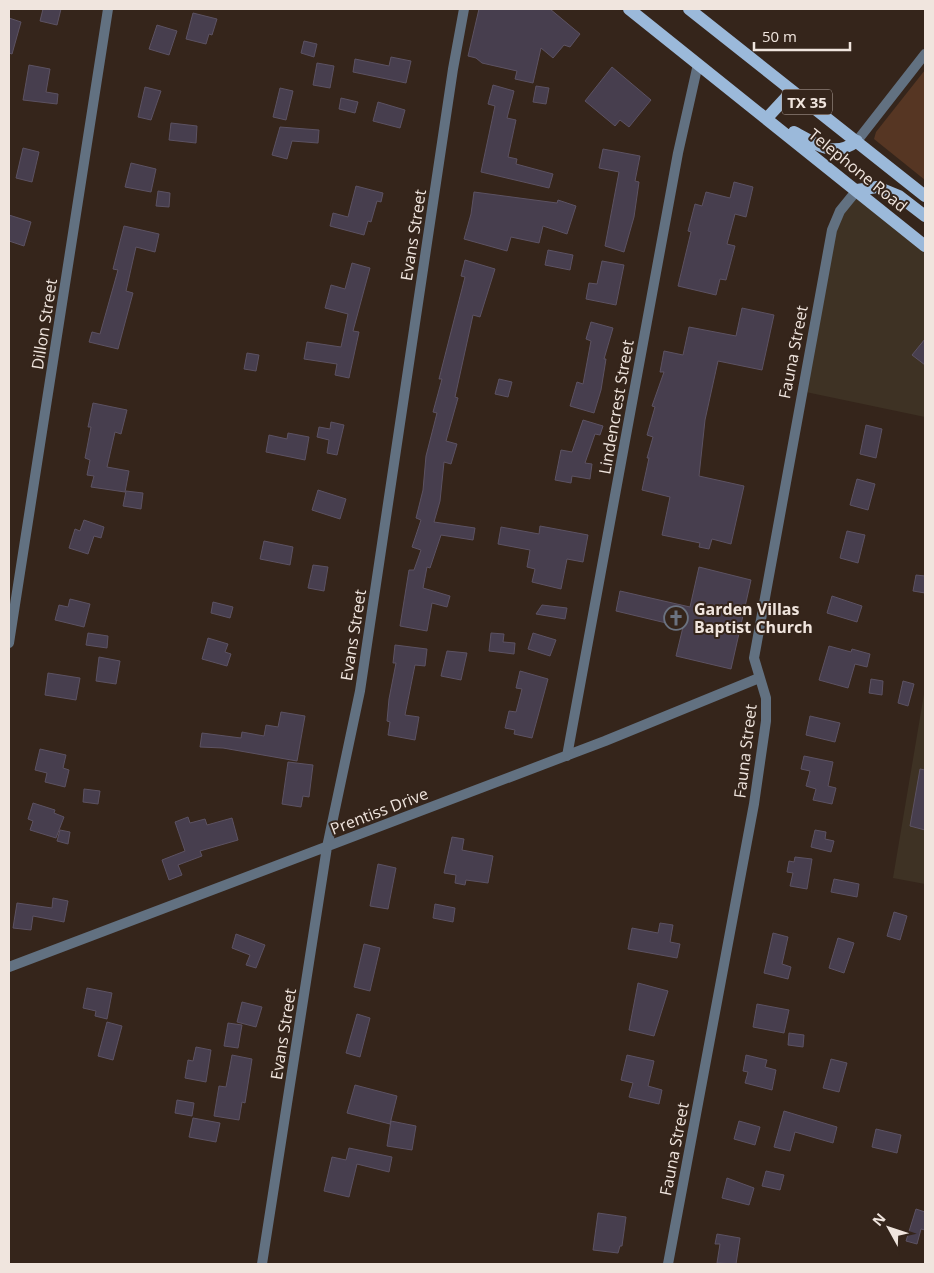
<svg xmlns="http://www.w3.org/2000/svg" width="934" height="1273" viewBox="0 0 934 1273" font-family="'Open Sans',sans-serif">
<rect width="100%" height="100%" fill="#35251b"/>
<!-- industrial -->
<path fill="#3e3224" d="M857 190 925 246V417L801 391 832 230Z
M925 688V884L893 878Z"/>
<!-- green -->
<path fill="#563623" d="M925 70V180L874 139 876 132Z"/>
<!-- building -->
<path fill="#473e4e" stroke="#5c5262" d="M43 9H61L57 25 40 21Z
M479 9H550L580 34 570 47 564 45 553 58 541 48 533 83 515 79 517 71 482 63 476 58 468 56Z
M193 13 217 19 212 35 209 34 206 44 186 39Z
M9 18 21 22 12 54 9 53Z
M157 25 177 31 169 55 149 49Z
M304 41 317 44 314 57 301 53Z
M391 57 411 61 406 83 353 72 355 59 389 66Z
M317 63 334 66 330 88 313 85Z
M29 65 50 69 46 92 58 94 57 104 23 100Z
M612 67 651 100 629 127 620 120 615 126 585 101Z
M493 85 514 91 507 118 516 120 508 157 517 159 516 164 553 174 549 188 481 172 495 106 488 104Z
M536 86 549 88 546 104 533 102Z
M145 87 161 91 151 120 138 117Z
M280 88 293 91 286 120 273 117Z
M341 98 358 102 355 113 339 109Z
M378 102 405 110 400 128 373 121Z
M171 123 197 126 196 143 169 140Z
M280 127 319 130 318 143 292 141 287 159 272 155Z
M23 148 39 152 32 182 16 178Z
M603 149 640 156 635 181 639 182 634 217 624 252 605 246 619 172 599 168Z
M131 163 156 169 151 192 125 187Z
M734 182 753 187 746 217 735 214 727 244 735 246 726 280 720 279 716 295 678 286 691 232 688 231 695 204 702 206 706 192 730 198Z
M356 186 383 193 381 202 377 201 371 222 368 221 364 235 330 226 333 213 348 217Z
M158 191 170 193 169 207 156 206Z
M474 192 557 203 558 200 576 206 567 234 543 226 539 243 511 237 507 251 464 239 471 214Z
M9 215 31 222 24 246 9 241Z
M124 226 159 234 155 252 136 247 126 291 133 293 118 349 89 342 92 332 100 334 118 270 113 269Z
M548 250 573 255 570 270 545 265Z
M465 260 495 269 480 317 473 315 455 397 458 398 446 441 457 444 451 464 444 462 440 501 434 522 475 528 473 540 441 535 430 568 427 567 423 588 450 596 447 607 432 603 427 631 400 626 409 570H414L421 550 412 547 421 520 416 518 423 490 426 456 437 413 433 412 442 379H439L465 277 461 276Z
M602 261 624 265 616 305 586 299 589 283 597 284Z
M352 263 370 268 353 331 359 332 349 378 335 375 337 364 304 359 307 342 341 347 348 314 325 308 331 285 345 289Z
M742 308 774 315 762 370 718 361 705 420 699 476 744 486 731 544 712 539 709 549 699 547 700 543 662 535 670 497 642 490 649 458H647L653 437 647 435 655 407 652 406 664 372H660L664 351 683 355 689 327 736 336Z
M591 322 613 328 604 359H606L601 390 594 413 570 406 577 382 583 384 591 341 586 339Z
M925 339V365L912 355Z
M247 353 259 355 256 371 244 369Z
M499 379 512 382 508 397 495 394Z
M93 403 127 410 121 434 115 432 107 467 129 471 125 492 91 487 94 476 87 475 90 460 85 458 91 427H88Z
M583 420 603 426 600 435 595 434 585 463 592 464 590 479 572 476 571 483 555 480 561 450 572 452Z
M331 422 344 425 337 455 327 453 329 440 317 437 319 427 330 429Z
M866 425 882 429 876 458 860 454Z
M288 433 309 437 305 460 266 452 269 435 287 439Z
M857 479 875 484 868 510 850 505Z
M318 490 346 499 340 519 312 510Z
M126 491 143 493 141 509 123 506Z
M84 520 104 527 101 538 94 536 88 554 69 548 75 529 80 531Z
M540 526 588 535 583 562 567 559 561 589 532 582 535 569 527 567 530 550 498 544 501 527 539 534Z
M847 531 865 535 858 563 840 558Z
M264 541 293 547 290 565 260 559Z
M313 565 328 567 324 591 308 588Z
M699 567 751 580 731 669 676 656 683 627 616 611 620 591 690 607Z
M916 575 925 576V593L913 591Z
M832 596 862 606 857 622 827 613Z
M70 599 90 604 84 627 55 620 59 605 68 607Z
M213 602 233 607 230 618 211 613Z
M542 605 567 608 565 619 536 614Z
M88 633 108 636 107 648 86 645Z
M491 633 504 634 503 642 515 643 514 654 489 651Z
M533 633 556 640 550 656 528 649Z
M208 638 228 644 225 652 231 654 227 666 202 659Z
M395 645 427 649 425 666 415 665 405 715 419 717 415 740 388 735 390 722 387 721 389 699 396 663H393Z
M829 646 851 652 852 649 870 654 867 667 855 664 848 688 819 680Z
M447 651 467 653 461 680 441 676Z
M99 657 120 661 116 684 96 681Z
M520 671 548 679 532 738 514 734 515 730 505 728 509 711 516 712 522 689 516 688Z
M48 673 80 678 76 700 45 695Z
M871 679 883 681 882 695 869 693Z
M903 681 914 684 908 706 898 703Z
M281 712 305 716 297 761 223 748 200 747 202 733 241 738 242 732 264 736 266 725 278 727Z
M810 716 840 723 835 742 806 735Z
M40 749 66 755 63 768 69 770 65 787 45 782 47 773 35 770Z
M804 756 833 762 828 786 836 788 832 804 813 800 816 789 806 786 810 771 801 769Z
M288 762 313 765 309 797 303 796 301 807 282 804Z
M920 769 925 770V830L910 826Z
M84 789 100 791 98 804 83 802Z
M33 803 55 810 54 813 64 817 56 838 30 830 33 821 28 819Z
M188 817 190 823 205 819 207 825 232 818 238 840 200 851 202 856 178 865 182 875 169 880 162 860 185 851 175 822Z
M60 830 70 832 68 844 57 841Z
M815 830 826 832 825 839 834 841 831 852 811 847Z
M452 837 464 839 462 850 493 856 488 883 466 880 465 885 455 883 456 875 444 873Z
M795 857 812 859 807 889 790 886 793 873 787 872 789 861 794 862Z
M378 864 396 868 388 909 370 906Z
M834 879 859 884 857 897 831 892Z
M53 898 68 901 64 922 33 916 31 930 13 928 17 903 52 908Z
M435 904 455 908 453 922 433 918Z
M894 912 907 916 900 940 887 936Z
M660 923 673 925 670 942 680 944 677 958 628 949 632 928 658 933Z
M773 933 788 937 782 964 791 967 788 979 764 973Z
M236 934 265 945 256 968 246 965 250 955 232 948Z
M838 938 854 943 844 973 829 968Z
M364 944 380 948 370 991 354 987Z
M638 983 668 991 654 1036 629 1030Z
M87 988 112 993 107 1019 95 1016 96 1011 83 1008Z
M242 1002 262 1007 256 1027 237 1022Z
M757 1004 789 1010 784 1033 753 1027Z
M357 1014 370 1018 360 1057 346 1053Z
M107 1022 122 1026 113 1060 98 1056Z
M228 1023 242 1025 238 1048 224 1046Z
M789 1033 804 1035 803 1047 788 1045Z
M196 1047 211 1050 206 1082 185 1078 188 1060 193 1061Z
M232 1055 252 1059 245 1103 242 1102 239 1120 214 1116 219 1086 226 1087Z
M627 1055 654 1061 648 1086 662 1090 659 1104 629 1097 633 1083 621 1080Z
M746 1055 767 1060 765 1067 776 1070 772 1090 745 1083 748 1072 743 1071Z
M831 1059 847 1063 839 1092 823 1088Z
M355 1085 397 1096 390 1124 347 1113Z
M177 1100 194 1103 192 1116 175 1113Z
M784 1111 837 1127 833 1143 795 1132 790 1151 774 1147Z
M193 1118 220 1123 216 1142 189 1137Z
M391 1121 416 1126 412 1150 387 1146Z
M739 1121 760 1127 755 1145 734 1139Z
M876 1129 901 1135 897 1153 872 1147Z
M349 1148 392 1157 389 1172 357 1164 349 1197 324 1191 332 1157 346 1160Z
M766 1171 784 1175 780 1190 762 1186Z
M727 1178 754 1188 749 1205 722 1198Z
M916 1209 925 1212V1230L921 1229 917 1244 906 1241Z
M598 1213 626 1217 622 1246H620L618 1253 593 1250Z
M717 1234 740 1238 736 1264 717 1263 720 1244H715Z"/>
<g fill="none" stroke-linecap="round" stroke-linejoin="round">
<!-- minor -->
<path stroke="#627181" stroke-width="10" d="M857 141 925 54
M9 643 108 9
M567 756 678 153 698 64
M9 967 605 741 759 678
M262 1264 327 847 360 691 453 69 464 9
M668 1264 754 804 766 721V698L754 658 832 230 840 211 857 190"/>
<!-- primary -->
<path stroke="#9bb9da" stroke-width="12" d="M629 9 925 246
M689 9 925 196
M767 118 792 91
M794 132C817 144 833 159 857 141
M857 190 877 187 899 196 925 216"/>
</g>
<!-- icons -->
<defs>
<g id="church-ring" transform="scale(1.25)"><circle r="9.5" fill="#35251b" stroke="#6b7280" stroke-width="1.5"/><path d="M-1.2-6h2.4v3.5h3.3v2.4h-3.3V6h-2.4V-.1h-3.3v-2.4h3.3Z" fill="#6b7280"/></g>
</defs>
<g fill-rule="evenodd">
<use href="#church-ring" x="676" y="618"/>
</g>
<g text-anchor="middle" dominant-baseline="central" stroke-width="4" stroke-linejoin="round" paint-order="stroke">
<!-- shield labels -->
<rect fill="#35251b" stroke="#b8aba4" stroke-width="1" x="782" y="89.5" width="50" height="25" rx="4"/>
<g font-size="15" font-weight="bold" fill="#f0e5de">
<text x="807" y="102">TX 35</text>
</g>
<!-- street labels -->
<g font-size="16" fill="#f0e5de" stroke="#35251b">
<text transform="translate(858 170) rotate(39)">Telephone Road</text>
<text transform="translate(413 235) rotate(-81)">Evans Street</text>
<text transform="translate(44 324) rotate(-81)">Dillon Street</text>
<text transform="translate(793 352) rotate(-79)">Fauna Street</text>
<text transform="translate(616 407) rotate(-80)">Lindencrest Street</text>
<text transform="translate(353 635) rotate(-81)">Evans Street</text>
<text transform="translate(745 751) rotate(-83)">Fauna Street</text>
<text transform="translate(379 811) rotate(-21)">Prentiss Drive</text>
<text transform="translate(283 1034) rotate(-81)">Evans Street</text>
<text transform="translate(674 1149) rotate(-79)">Fauna Street</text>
</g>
<!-- poi labels -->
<g font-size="16" font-weight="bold" fill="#f0e5de" stroke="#35251b" text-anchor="start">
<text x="694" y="609">Garden Villas<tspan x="694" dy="18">Baptist Church</tspan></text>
</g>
</g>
<!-- border -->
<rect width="934" height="1273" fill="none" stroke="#f0e5de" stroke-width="20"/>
<!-- north arrow -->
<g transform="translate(889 1228) rotate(310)" stroke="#35251b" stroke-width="4" paint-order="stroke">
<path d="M0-4L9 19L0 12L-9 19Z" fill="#f0e5de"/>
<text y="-8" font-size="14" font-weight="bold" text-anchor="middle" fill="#f0e5de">N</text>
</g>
<!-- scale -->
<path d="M754 42v8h96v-8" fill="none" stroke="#f0e5de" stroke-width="2.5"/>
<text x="762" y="42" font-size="15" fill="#f0e5de" stroke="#35251b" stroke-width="4" paint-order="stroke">50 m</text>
</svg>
